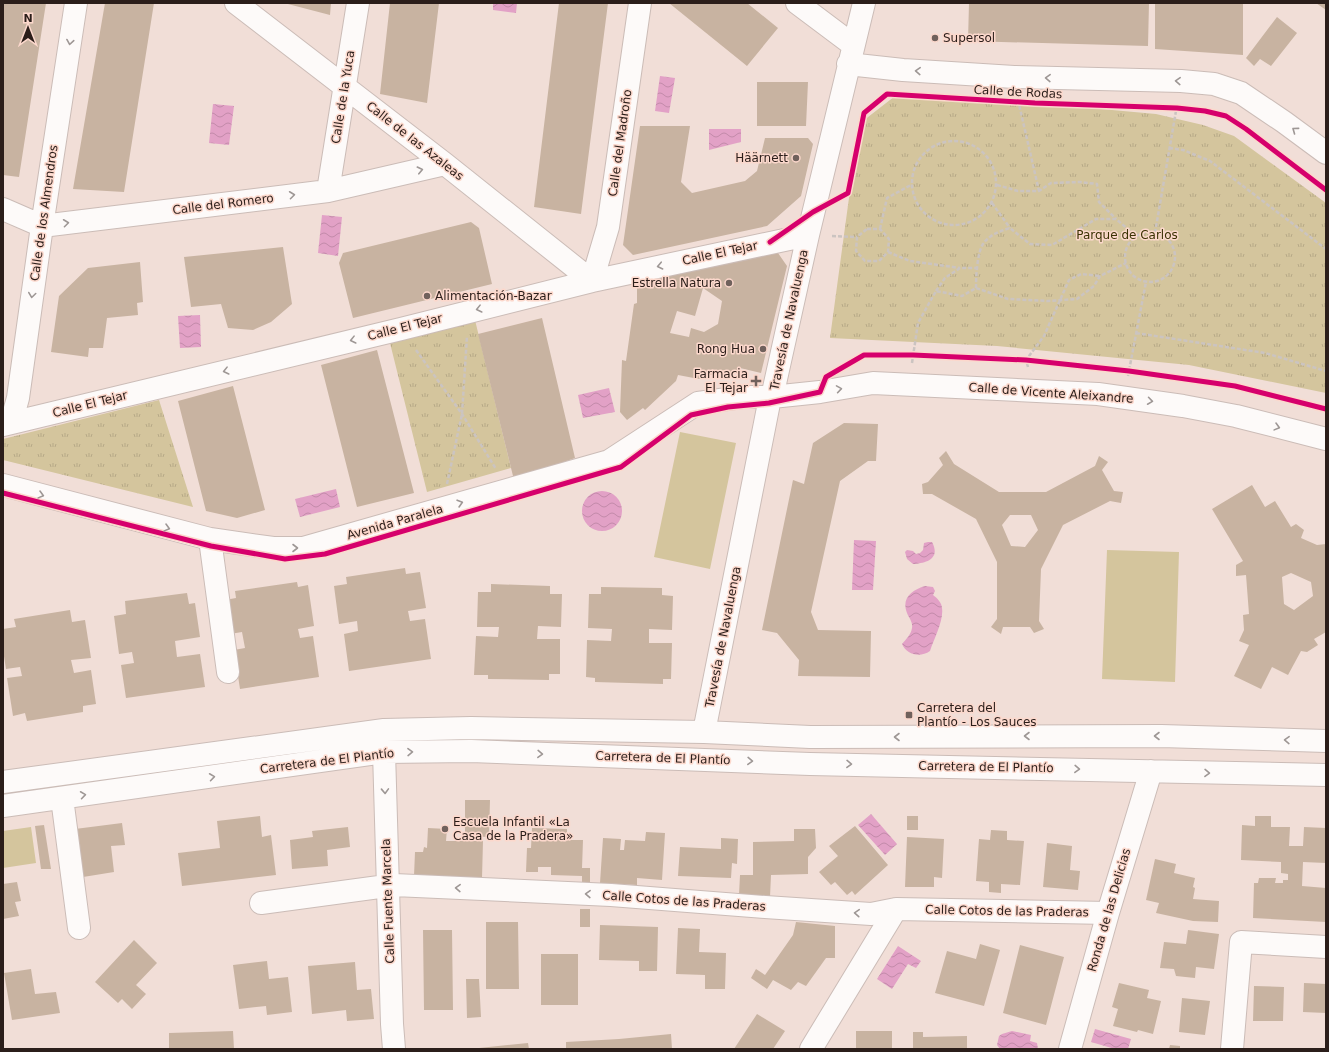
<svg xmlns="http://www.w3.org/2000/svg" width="1329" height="1052" viewBox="0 0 1329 1052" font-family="'DejaVu Sans',sans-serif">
<defs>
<pattern id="park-tufts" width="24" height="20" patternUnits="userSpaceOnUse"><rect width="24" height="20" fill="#d4c59d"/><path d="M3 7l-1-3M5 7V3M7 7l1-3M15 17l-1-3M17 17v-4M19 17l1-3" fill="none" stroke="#b6a987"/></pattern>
<pattern id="water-waves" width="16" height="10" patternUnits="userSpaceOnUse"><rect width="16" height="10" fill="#e2a1c6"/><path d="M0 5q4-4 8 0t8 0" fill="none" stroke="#c28aaa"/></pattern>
</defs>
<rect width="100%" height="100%" fill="#f1ded7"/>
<!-- park -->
<path fill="url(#park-tufts)" d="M899 93 943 98 1035 103 1156 114 1203 125 1234 136 1326 203V393L1189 365 997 346 830 338 859 124Z
M475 320 511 468 427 492 390 343Z
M159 400 193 507 3 460V439Z"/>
<!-- pitch -->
<path fill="#d4c59d" d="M680 432 736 443 710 569 654 557Z
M1107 550 1179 552 1175 682 1102 679Z
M31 827 36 863 3 868V831Z"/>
<!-- water -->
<path fill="url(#water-waves)" d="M493 3H517L516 13 493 10Z
M660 76 675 78 669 113 655 111Z
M213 104 234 106 229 145 209 143Z
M709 129H741V142L709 150Z
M322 215 342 217 338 256 318 253Z
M200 315 201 347 180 348 178 316Z
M609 388 615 412 583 418 578 395Z
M336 489 340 507 300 517 295 499Z
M582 511a20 20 0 1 1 40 0a20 20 0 1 1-40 0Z
M854 540 876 541 873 590H852Z
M928 542H932C941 559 926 563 913 564L907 559 905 552 907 550 913 551 916 554 920 553 923 550 924 543Z
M925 586 933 587 935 591 933 595C937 598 942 603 942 608 944 620 934 639 930 651 920 658 907 655 902 644 906 639 911 635 912 628 913 622 909 618 907 613 901 598 912 590 925 586Z
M871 814 897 844 885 855 858 825Z
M898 946 921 961 916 968 908 964 892 989 877 979Z
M1095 1029 1131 1039 1128 1049H1115L1091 1042Z
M1012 1031 1031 1035 1030 1041 1037 1043 1038 1049H1000L997 1045 999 1036 1002 1034Z"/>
<!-- building -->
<path fill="#c8b3a1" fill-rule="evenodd" d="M3 3H46L19 177 3 175Z
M105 3H154L124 192 73 189Z
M284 3H331L330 15Z
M390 3H439L427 103 380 94Z
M559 3H608L581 214 534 207Z
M669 3H747L778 28 747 66Z
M969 3H1149L1148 46 968 41Z
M1155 3H1243V55L1155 49Z
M1316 3H1326V10Z
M1277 17 1297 33 1271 66 1260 59 1254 66 1246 58Z
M757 82H808L806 126H757Z
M640 126H690L681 182 692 193 745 181 757 171 765 138H808L813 144 801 196 767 226 633 255 623 245Z
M471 222 479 228 492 284 353 318 339 263 343 253Z
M283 247 292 304 271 322 253 330 228 328 221 304 191 307 184 257Z
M778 253 787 266 761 373 740 368 739 373 732 372 728 375 718 372 714 375H709L707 379 702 378 699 379 678 375 676 381 645 410 643 408 627 420 620 412 622 360 626 361 634 304 637 303V280ZM703 288 722 301 718 324 704 332 691 328 689 337 670 333 677 311 695 316Z
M140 262 143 302 137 303 138 315 107 318 103 348H89L88 357 51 352 59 296 88 268Z
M542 318 575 458 514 480 478 334Z
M377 350 414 493 357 507 321 365Z
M233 386 265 510 237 518 206 511 178 401Z
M844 423 878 424 876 461H868L840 481 811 612 818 630 871 631 870 677 798 676 799 660 777 633 762 630 793 480 804 484 813 443Z
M946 451 954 464 999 492H1046L1095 466 1099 456 1108 462 1102 470 1114 491 1123 492 1121 503 1110 501 1063 525 1041 569 1039 621 1044 629 1034 633 1030 627H1003L1001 634 991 627 997 619V562L976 519 932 494H923L922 484 928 482 943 465 939 458ZM1010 515H1031L1038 530 1025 547 1011 546 1002 525Z
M1252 485 1265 507 1275 501 1291 527 1296 524 1304 530 1301 538 1317 545 1326 544V632L1314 639 1318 645 1307 652 1301 651 1288 675 1272 667 1261 689 1234 676 1249 645 1239 641 1244 630 1243 615 1249 614 1246 575 1236 576V565L1243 561 1212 509ZM1291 573 1311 582 1313 596 1294 610 1284 604 1282 577Z
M405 568 406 574 420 572 426 608 408 611 410 621 425 619 431 659 349 671 344 634 358 631 357 621 339 624 334 586 347 584 346 577Z
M297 582 298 587 308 585 314 626 298 629 300 638 313 636 319 677 240 689 234 650 245 648 242 632 230 634 225 600 236 598 235 591Z
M491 584 550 586V594H562L561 627 538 626 537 639H560V674H549V680L488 679V675H474L476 636 498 637 499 627H477L478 592H491Z
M601 587 662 588V595L673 596 672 630 649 629V643H672L671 679H663V684L595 682V678L586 677 587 640 611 641 612 629 588 628 589 594H601Z
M187 593 189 604 195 603 200 637 175 641 177 657 200 654 205 687 126 698 121 665 134 663 132 652 119 654 114 616 126 614 125 601Z
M70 610 72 622 85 620 91 658 71 660 74 673 91 670 96 704 83 706V712L27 721 25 713 13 716 7 678 22 676 20 667 6 669 3 650V629L16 627 14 619Z
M465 800H490L489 837 465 836Z
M260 816 262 837 271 835 276 875 182 886 178 853 220 848 217 821Z
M907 816H918V830H907Z
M1255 816H1271V827H1290L1289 846H1303L1304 827 1326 828V863L1303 862 1302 886 1326 888V922L1253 918 1254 883H1258L1259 878H1276L1275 883H1283V880H1288V874L1281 873V862L1241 860 1242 825 1255 826Z
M122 823 125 845 111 846 114 872 83 877 75 829Z
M44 825 51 869H41L35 826Z
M855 826 888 865 855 895 852 891 847 895 835 882 831 885 819 872 838 856 829 846Z
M348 827 350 847 327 850 328 866 292 869 290 840 313 837 312 831Z
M428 828 447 829 446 841H483L482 878 414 876 415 852H423L424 847 427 848Z
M532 828 567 829V840H583L582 868H590V887L582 886V876L551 875V867H538V872H526L527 848H531Z
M794 829H815L816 848 808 857V874L771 875 770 897 739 895 740 875H753V842L794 841Z
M991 830 1007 831V840L1024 841 1020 885 1001 884V893L989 892V882L976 881 979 839 990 840Z
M646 832 665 833 662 880 637 878V885L600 883 603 838 621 839 620 850H624L625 840 645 841Z
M907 837 944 839 942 878 934 877V887H905Z
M721 838 738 839 737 864 732 863 731 878 678 876 680 847 721 849Z
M1047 843 1072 846 1070 870 1080 871 1078 890 1043 887Z
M1155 859 1176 864 1174 873 1195 878 1193 887 1195 888 1193 899 1219 901 1218 922 1193 921 1156 913 1159 903 1146 900Z
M17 882 21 901 15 902 19 916 3 919V884Z
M580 909H590V927H580Z
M486 922H518L519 989H486Z
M796 922 835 926V958H826L806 986 798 982 791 990 773 980 767 989 751 978 756 969 765 975 793 935Z
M600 925 658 927 657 971H639V961L599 960Z
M678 928 700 929 699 952 726 953 725 989H705V975L676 974Z
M423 930H452L453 1010H424Z
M1188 930 1219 934 1214 969 1196 967 1195 978 1176 976 1174 969 1160 968 1164 942 1186 944Z
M134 940 157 963 136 985 146 994 132 1009 122 999 118 1003 95 982Z
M980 944 1000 950 984 1006 935 993 947 951 976 959Z
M1020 945 1064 957 1046 1025 1003 1013Z
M541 954H578V1005H541Z
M267 961 269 979 288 977 292 1012 267 1015 266 1006 239 1009 233 965Z
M355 962 357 990 371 989 374 1019 347 1021 346 1010 312 1014 308 966Z
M31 969 35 994 56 992 60 1013 12 1020 4 973Z
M466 979H479L481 1017 467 1018Z
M1119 983 1149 990 1147 998 1161 1001 1153 1034 1138 1030 1137 1032 1113 1026 1118 1009 1112 1007Z
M1304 983 1326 984V1013L1303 1012Z
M1254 986 1284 987 1283 1021H1253Z
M1182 998 1210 1001 1205 1035 1179 1032Z
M757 1014 785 1031 773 1049H734Z
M233 1031 234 1049H169V1033Z
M856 1031H892V1049H856Z
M913 1032H923V1037L967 1036V1049H913Z
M671 1034 672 1049H566V1042L619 1039Z
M528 1043 529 1049H479V1048Z
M1170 1045 1180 1046V1049H1169Z"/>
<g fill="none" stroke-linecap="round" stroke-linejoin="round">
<!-- minor casing -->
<g stroke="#cbbcb7" stroke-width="24">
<path id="minor" d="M236 3 445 164 592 281 608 227 640 3
M797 3 853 45
M848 64 903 70 1014 77 1181 81 1214 84 1241 93 1284 122 1326 153
M328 191 358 3
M3 209 42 226 328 191 445 164
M11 423 18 398 42 226 76 3
M3 425 401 329 592 281 808 235
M3 485 210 539 273 548H303L609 461 698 403 742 397H772L820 392 873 383 1098 394 1183 406 1236 416 1326 439
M210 539 228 672
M704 732 769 403 772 397 808 235 864 3
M384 752 392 1024 394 1049
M3 782 384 730 471 728 704 732 810 737 1161 736 1326 741
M62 798 79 928
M3 806 384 752 471 751 810 764 1326 775
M261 903 394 885 611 895 765 907 871 914 896 909 1108 913
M811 1049 896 909
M1070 1049 1108 913 1151 771
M1232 1049 1241 942 1326 947"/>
</g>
<!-- path -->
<path stroke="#cbc4c1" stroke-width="2.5" stroke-dasharray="4 2" stroke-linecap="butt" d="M1018 100 1039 191
M912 183a42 42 0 1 1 84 0a42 42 0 1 1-84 0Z
M1169 148 1183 150 1210 161 1326 249
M997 185 1018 191H1039L1051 183 1080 182 1097 184 1099 202 1116 219
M992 203 1010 228
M867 229H880L889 239 888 252 879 261H865L856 251 857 237Z
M880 229 887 198 911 185
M1125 257a25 25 0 1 1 50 0a25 25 0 1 1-50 0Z
M1155 233 1177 105
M832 236 857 237
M888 252 910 261 960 268
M976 288C976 278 977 253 983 244 989 235 1000 231 1010 228L1030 244 1052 245 1096 219H1116L1136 236
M936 291 945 278 960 268H977
M1136 333 1265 353 1326 371
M416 350 462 414 496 469
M912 363 918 323 936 291 962 296 976 288 1008 299 1048 301 1077 299 1094 286 1100 276 1126 263
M1028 367 1026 360 1044 336 1069 280 1081 274 1100 276
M1128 376 1146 282
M447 484 462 414 467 336"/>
<!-- minor -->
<use href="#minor" stroke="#fdfaf9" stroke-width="22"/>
<!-- cycleway casing -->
<g stroke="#fcd8cc" stroke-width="8">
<path id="cycleway" d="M770 242 813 212 848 193 864 113 887 94 1035 103 1177 108 1205 111 1226 116 1246 129 1326 190
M3 493 211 546 285 559 325 554 621 467 691 415 728 407 769 403 820 392 826 377 864 355H913L1026 360 1129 371 1235 386 1326 409"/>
</g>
<!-- cycleway -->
<use href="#cycleway" stroke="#d6006c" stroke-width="5"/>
</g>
<!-- one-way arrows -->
<defs><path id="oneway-chevron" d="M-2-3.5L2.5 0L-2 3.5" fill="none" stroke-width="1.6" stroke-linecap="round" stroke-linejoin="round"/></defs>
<g stroke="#9e9795">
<use href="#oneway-chevron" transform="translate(70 42) rotate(99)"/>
<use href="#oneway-chevron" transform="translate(918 71) rotate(-177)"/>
<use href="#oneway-chevron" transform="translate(1048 78) rotate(-178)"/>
<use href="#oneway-chevron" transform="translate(1178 81) rotate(-177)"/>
<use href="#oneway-chevron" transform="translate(1295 130) rotate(-144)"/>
<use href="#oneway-chevron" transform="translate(420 170) rotate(-13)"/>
<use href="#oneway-chevron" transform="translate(292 195) rotate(-7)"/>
<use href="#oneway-chevron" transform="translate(66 223) rotate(-7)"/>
<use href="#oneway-chevron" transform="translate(660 266) rotate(168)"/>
<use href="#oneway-chevron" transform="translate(32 295) rotate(98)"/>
<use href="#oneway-chevron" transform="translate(479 309) rotate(166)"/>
<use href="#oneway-chevron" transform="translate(353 340) rotate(166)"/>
<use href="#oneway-chevron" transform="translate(226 371) rotate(166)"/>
<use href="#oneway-chevron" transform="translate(839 389) rotate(-9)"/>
<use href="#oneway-chevron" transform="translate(1150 401) rotate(8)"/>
<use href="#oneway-chevron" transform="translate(1277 427) rotate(15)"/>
<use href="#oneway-chevron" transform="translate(41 495) rotate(15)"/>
<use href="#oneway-chevron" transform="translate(460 503) rotate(-16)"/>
<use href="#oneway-chevron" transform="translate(167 528) rotate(15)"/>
<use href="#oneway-chevron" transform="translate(295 548)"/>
<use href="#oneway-chevron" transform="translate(1027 736) rotate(180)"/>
<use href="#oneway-chevron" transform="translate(1157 736) rotate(-180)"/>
<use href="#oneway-chevron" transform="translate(897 737) rotate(180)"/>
<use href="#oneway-chevron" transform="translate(1287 740) rotate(-178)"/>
<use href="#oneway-chevron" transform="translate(410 752) rotate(-1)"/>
<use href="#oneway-chevron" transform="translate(540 754) rotate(2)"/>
<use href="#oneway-chevron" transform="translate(750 761) rotate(2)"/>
<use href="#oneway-chevron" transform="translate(849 764) rotate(1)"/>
<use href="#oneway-chevron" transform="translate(1077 769) rotate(2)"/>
<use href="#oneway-chevron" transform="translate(1207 773) rotate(1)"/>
<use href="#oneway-chevron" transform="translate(212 777) rotate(-8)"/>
<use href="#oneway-chevron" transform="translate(385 791) rotate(88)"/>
<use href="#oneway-chevron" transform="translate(83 795) rotate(-8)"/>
<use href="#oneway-chevron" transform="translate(458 888) rotate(-178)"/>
<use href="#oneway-chevron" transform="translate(588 894) rotate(-178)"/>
<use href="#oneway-chevron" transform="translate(857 913) rotate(-176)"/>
</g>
<!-- markers -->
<g fill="#70615c" stroke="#fcd8cc" stroke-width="1.5">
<circle cx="935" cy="38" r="4"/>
<circle cx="796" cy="158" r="4"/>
<circle cx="729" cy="283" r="4"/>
<circle cx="427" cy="296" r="4"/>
<circle cx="763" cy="349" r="4"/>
<path d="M754 375h4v4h4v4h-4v4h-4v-4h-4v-4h4z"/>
<rect x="905" y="711" width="8" height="8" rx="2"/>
<circle cx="445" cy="829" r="4"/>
</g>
<g text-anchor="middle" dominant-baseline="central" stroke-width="3" stroke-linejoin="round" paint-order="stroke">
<!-- poi labels -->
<g font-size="12" fill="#2b1e1a" stroke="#fcd8cc" text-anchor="start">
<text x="943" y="38">Supersol</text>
<text x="788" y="158" text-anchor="end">Häärnett</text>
<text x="721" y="283" text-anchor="end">Estrella Natura</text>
<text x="435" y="296">Alimentación-Bazar</text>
<text x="755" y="349" text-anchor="end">Rong Hua</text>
<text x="748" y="374" text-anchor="end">Farmacia<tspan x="748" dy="14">El Tejar</tspan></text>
<text x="917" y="708">Carretera del<tspan x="917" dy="14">Plantío - Los Sauces</tspan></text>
<text x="453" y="822">Escuela Infantil «La<tspan x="453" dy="14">Casa de la Pradera»</tspan></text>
</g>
<!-- street labels -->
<g font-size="12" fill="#2b1e1a" stroke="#fcd8cc">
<text transform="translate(1018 92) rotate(3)">Calle de Rodas</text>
<text transform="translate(343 97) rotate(-81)">Calle de la Yuca</text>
<text transform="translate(415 141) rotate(38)">Calle de las Azaleas</text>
<text transform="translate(620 143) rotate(-82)">Calle del Madroño</text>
<text transform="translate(223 204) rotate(-7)">Calle del Romero</text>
<text transform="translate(44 213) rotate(-82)">Calle de los Almendros</text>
<text transform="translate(720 253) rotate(-12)">Calle El Tejar</text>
<text transform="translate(789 320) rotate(-78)">Travesía de Navaluenga</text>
<text transform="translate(405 327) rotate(-14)">Calle El Tejar</text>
<text transform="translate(1051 393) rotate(4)">Calle de Vicente Aleixandre</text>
<text transform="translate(90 404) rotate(-14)">Calle El Tejar</text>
<text transform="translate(395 522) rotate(-16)">Avenida Paralela</text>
<text transform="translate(723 637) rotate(-79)">Travesía de Navaluenga</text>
<text transform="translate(663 758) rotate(2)">Carretera de El Plantío</text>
<text transform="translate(327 761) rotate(-7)">Carretera de El Plantío</text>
<text transform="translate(986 767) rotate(1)">Carretera de El Plantío</text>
<text transform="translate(388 901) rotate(-92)">Calle Fuente Marcela</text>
<text transform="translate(684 901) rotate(4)">Calle Cotos de las Praderas</text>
<text transform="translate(1109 910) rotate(-74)">Ronda de las Delicias</text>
<text transform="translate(1007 911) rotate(1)">Calle Cotos de las Praderas</text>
</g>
<!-- park labels -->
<g font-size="12" fill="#3b3204" stroke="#fcd8cc">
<text x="1127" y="235">Parque de Carlos</text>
</g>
</g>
<!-- border -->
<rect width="1329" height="1052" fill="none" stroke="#2b1e1a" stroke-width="8"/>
<!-- north arrow -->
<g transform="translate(28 28)" stroke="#fcd8cc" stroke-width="3" paint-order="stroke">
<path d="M0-3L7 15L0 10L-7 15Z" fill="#2b1e1a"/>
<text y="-6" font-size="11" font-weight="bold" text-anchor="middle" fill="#2b1e1a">N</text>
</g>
</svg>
